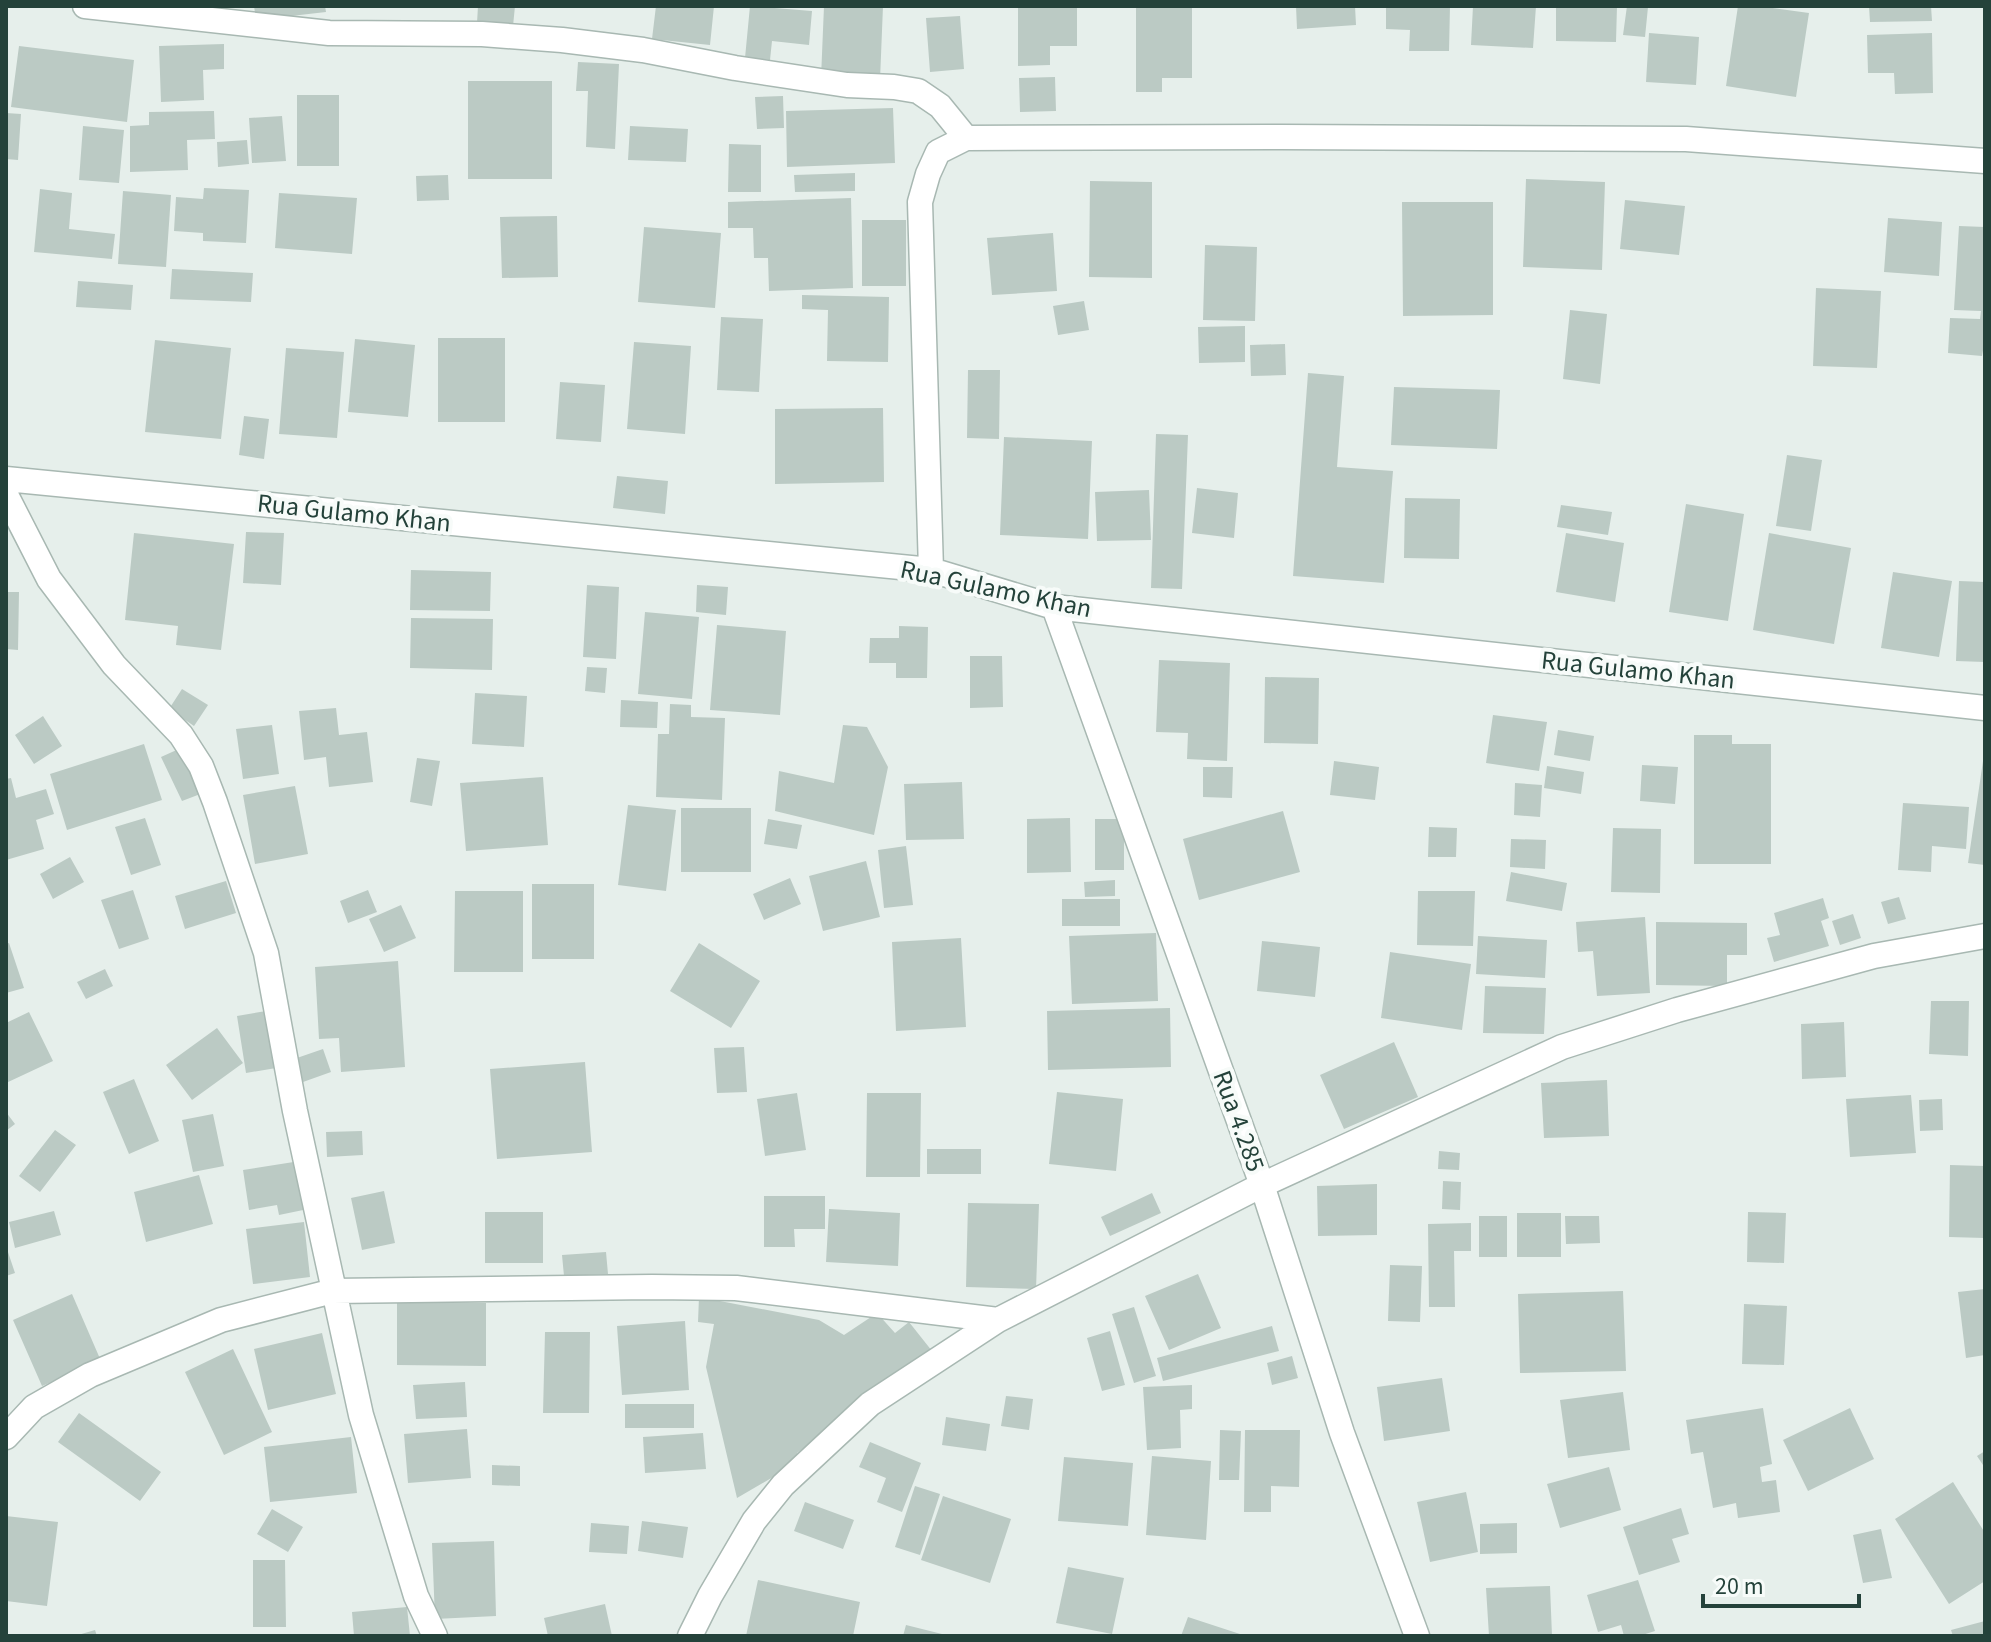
<svg xmlns="http://www.w3.org/2000/svg" width="1991" height="1642" viewBox="0 0 1991 1642" font-family="'Source Sans 3',sans-serif">
<rect width="100%" height="100%" fill="#e6efeb"/>
<!-- building -->
<path fill="#bbcac4" d="M254 6H325L326 12 256 20Z
M478 6H515L513 26 477 23Z
M656 6H714L710 45 652 39Z
M750 6 812 11 809 45 772 41 770 60 745 58Z
M824 6H883L880 80 821 78Z
M1018 6H1077V46H1050V65L1018 66Z
M1136 6H1192V78H1162V92H1136Z
M1296 6H1355L1356 25 1297 29Z
M1386 6H1450L1449 51H1409L1410 30 1386 29Z
M1473 6H1536L1533 48 1471 45Z
M1556 6H1617L1616 42 1556 41Z
M1627 6 1648 7 1645 37 1623 35Z
M1738 6H1758L1809 13 1796 97 1726 86Z
M1869 6H1931L1932 21 1870 22Z
M960 16 964 69 930 72 926 18Z
M1649 33 1699 37 1696 85 1646 82Z
M1932 33 1933 93 1895 94 1894 73H1868L1867 35Z
M224 44V69L203 70 204 100 161 102 159 46Z
M19 46 134 60 127 122 11 107Z
M578 62 619 64 615 149 586 147 588 91H576Z
M1055 77 1056 111 1020 112 1019 78Z
M468 81H552V179H468Z
M297 95H339V166H297Z
M783 96 784 128 757 129 755 97Z
M893 108 895 163 787 167 786 111Z
M214 111 215 139 187 140 188 170 130 172V126L149 125V112Z
M6 113 21 114 18 160 6 159Z
M282 116 286 161 252 163 249 118Z
M83 126 124 130 119 183 79 180Z
M630 126 688 129 686 162 628 160Z
M247 140 249 164 218 167 217 142Z
M729 144 761 145V192H728Z
M855 173V191L795 192 794 175Z
M448 175 449 200 417 201 416 176Z
M1526 179 1605 182 1602 270 1523 267Z
M1090 181 1152 182V278L1089 277Z
M204 188 249 190 246 243 203 241V233L174 231 176 197 203 199Z
M40 189 72 193 69 229 115 234 112 259 34 252Z
M123 191 171 195 166 267 118 264Z
M279 193 357 198 352 254 275 248Z
M851 198 853 288 769 291 768 258H754L753 228H728V202Z
M1625 200 1685 206 1679 255 1620 249Z
M1402 202H1493V315L1403 316Z
M557 216 558 277 502 278 500 217Z
M1888 218 1942 222 1939 276 1884 272Z
M862 220H906V286H862Z
M1959 226 1985 227V339L1982 356 1948 353 1950 318 1980 319 1981 311 1954 310Z
M644 227 721 233 715 308 638 302Z
M1053 233 1057 291 992 295 987 238Z
M1205 245 1257 247 1255 321 1203 320Z
M172 269 253 273 251 302 170 299Z
M78 281 133 285 131 310 76 307Z
M1816 288 1881 291 1877 368 1813 366Z
M802 295 889 297 888 362 827 361 828 310 802 309Z
M1084 301 1089 330 1058 335 1053 306Z
M1570 310 1607 314 1600 384 1563 379Z
M721 317 763 319 759 392 717 390Z
M1245 326V362L1199 363 1198 327Z
M438 338H505V422H438Z
M355 339 415 345 408 417 348 412Z
M155 340 231 348 221 439 145 432Z
M634 342 691 346 685 434 627 429Z
M1285 344 1286 375 1251 376 1250 345Z
M286 348 344 352 337 438 279 434Z
M968 370H1000L999 439 967 438Z
M1308 373 1344 376 1337 467 1393 471 1384 583 1293 576Z
M560 382 605 385 601 442 556 439Z
M1394 387 1500 390 1497 449 1391 445Z
M883 408 884 482 775 484V409Z
M244 416 269 419 264 459 239 455Z
M1156 434 1188 435 1182 589 1151 588Z
M1004 437 1092 441 1088 539 1000 535Z
M1787 455 1822 460 1811 531 1776 526Z
M617 476 668 481 665 514 613 508Z
M1197 488 1238 493 1234 538 1192 533Z
M1149 490 1151 540 1097 541 1095 492Z
M1405 498 1460 499 1459 559 1404 558Z
M1686 504 1744 514 1728 621 1669 612Z
M1561 505 1612 512 1608 535 1557 527Z
M246 532 284 533 281 585 243 583Z
M134 533 234 544 221 650 176 645 178 626 125 620Z
M1566 533 1624 543 1615 602 1556 592Z
M1769 533 1851 548 1834 644 1753 630Z
M411 570 491 572 490 611 410 610Z
M1893 572 1952 581 1939 657 1881 648Z
M1959 581 1985 582V662L1956 661Z
M587 585 619 587 616 659 583 657Z
M697 585 728 587 726 615 696 612Z
M6 592H19L18 650 6 649Z
M645 612 699 617 692 699 638 694Z
M411 618 493 619 492 670 410 668Z
M717 625 786 631 780 715 710 710Z
M899 626 928 627 927 678H896V663H869L870 638H899Z
M970 656H1002L1003 707 970 708Z
M1159 660 1230 663 1227 761 1187 759 1188 733 1156 732Z
M587 667 607 668 605 693 585 691Z
M1265 677 1319 678 1318 744 1264 743Z
M182 689 208 705 194 726 169 709Z
M475 693 527 696 524 747 472 744Z
M621 700 658 702 657 728 620 727Z
M670 704 691 705V717L725 718 722 800 656 797 658 734H669Z
M336 708 339 735 367 732 373 782 329 787 326 757 304 760 299 711Z
M1493 715 1547 722 1539 771 1486 763Z
M43 716 62 746 34 764 15 735Z
M272 725 279 774 243 779 236 729Z
M843 725 867 727 888 767 874 835 775 811 779 771 834 783Z
M1558 730 1594 736 1590 761 1554 755Z
M1694 735H1732V744H1771V864H1694Z
M144 744 162 800 67 830 50 774Z
M181 748 203 793 182 801 161 757Z
M417 758 440 761 432 806 410 802Z
M1334 761 1379 767 1375 800 1330 795Z
M1983 761H1985V865L1968 863Z
M1642 765 1678 767 1675 804 1640 801Z
M1547 766 1584 772 1581 794 1544 788Z
M1203 767H1233L1232 798 1203 797Z
M543 777 548 845 466 851 460 783Z
M11 778 16 798 46 789 54 814 36 820 44 849 6 860V779Z
M962 782 964 839 906 840 904 784Z
M1515 783 1542 785 1540 817 1514 815Z
M295 786 308 854 255 864 243 795Z
M1903 803 1969 807 1966 849 1932 846 1931 872 1898 870Z
M628 805 676 810 666 891 618 885Z
M681 808H751V872H681Z
M1283 811 1300 872 1199 900 1183 839Z
M145 818 161 865 131 875 115 827Z
M1070 818 1071 872 1027 873V819Z
M768 819 802 825 797 849 764 844Z
M1095 819H1124V870H1095Z
M1429 827 1457 828 1456 857H1428Z
M1613 828 1661 829 1660 893 1611 892Z
M1511 839 1546 840 1545 869 1510 867Z
M906 846 913 905 884 908 878 850Z
M70 857 84 882 53 899 40 874Z
M866 861 880 917 823 931 809 876Z
M1511 872 1567 883 1562 911 1506 901Z
M790 878 801 904 764 920 753 894Z
M1115 880V896L1085 897 1084 882Z
M226 881 236 913 185 929 175 896Z
M532 884H594V959H532Z
M133 890 149 939 119 949 101 900Z
M368 890 377 912 348 923 340 901Z
M455 891H523V972H454Z
M1418 891H1475L1473 946 1417 945Z
M1899 897 1906 919 1888 924 1881 902Z
M1823 898 1829 918 1821 921 1829 946 1774 962 1767 938 1780 935 1774 913Z
M1062 899H1120V926H1062Z
M401 905 416 938 384 952 369 919Z
M1853 914 1861 938 1840 945 1832 921Z
M1645 917 1650 993 1597 996 1593 951 1578 952 1576 922Z
M1656 922 1747 923V955H1727V986L1656 985Z
M1156 933 1158 1001 1072 1004 1069 936Z
M1478 936 1547 940 1545 978 1476 974Z
M961 938 966 1027 896 1031 892 942Z
M1262 941 1320 947 1315 997 1257 991Z
M9 943 24 988 6 993V944Z
M699 943 760 981 731 1028 670 991Z
M1390 952 1471 964 1462 1030 1381 1018Z
M398 961 405 1067 341 1072 339 1038 319 1039 315 967Z
M105 969 113 986 86 999 77 982Z
M1485 986 1546 988 1544 1034 1483 1033Z
M1931 1001H1969L1968 1056 1929 1054Z
M1170 1008 1171 1067 1048 1070 1047 1011Z
M272 1010 282 1067 246 1073 237 1016Z
M29 1012 53 1061 6 1083V1023Z
M1844 1022 1846 1077 1802 1079 1801 1024Z
M217 1028 243 1063 192 1100 166 1065Z
M1394 1042 1418 1097 1344 1129 1320 1075Z
M744 1047 747 1092 717 1093 714 1048Z
M323 1049 331 1072 303 1082 294 1059Z
M585 1062 592 1152 497 1159 490 1069Z
M134 1079 159 1141 129 1154 103 1092Z
M1607 1080 1609 1136 1544 1138 1541 1083Z
M1057 1092 1123 1099 1116 1171 1049 1164Z
M797 1093 806 1150 765 1156 757 1099Z
M867 1093H921L920 1177H866Z
M1911 1095 1916 1153 1850 1157 1846 1099Z
M1942 1099 1943 1130 1920 1131 1919 1100Z
M6 1112 15 1124 6 1131Z
M213 1114 224 1166 193 1172 182 1120Z
M55 1130 76 1145 40 1192 19 1176Z
M362 1131 363 1155 327 1157 326 1132Z
M927 1149H981V1174H927Z
M1439 1151 1460 1153 1459 1170 1438 1169Z
M300 1161 308 1209 279 1215 277 1205 249 1210 243 1170Z
M1950 1165 1985 1166V1238L1949 1237Z
M199 1175 213 1224 146 1242 134 1192Z
M1443 1181 1461 1182 1460 1210 1442 1209Z
M1377 1184V1235L1318 1236 1317 1186Z
M384 1191 395 1243 362 1250 351 1198Z
M1152 1193 1161 1213 1110 1236 1101 1217Z
M764 1196H825V1229H794L795 1247H764Z
M968 1203 1039 1204 1036 1289 966 1287Z
M829 1209 900 1213 898 1266 826 1262Z
M54 1211 61 1235 15 1248 9 1222Z
M485 1212H543V1263H485Z
M1748 1212 1786 1213 1784 1263 1747 1262Z
M1517 1213H1561V1257H1517Z
M1479 1216H1507V1257H1479Z
M1565 1216H1599L1600 1243 1566 1244Z
M304 1222 310 1277 253 1284 246 1229Z
M1471 1223V1251H1454L1455 1307H1429L1428 1224Z
M6 1246 15 1273 6 1276Z
M606 1252 608 1274 564 1276 562 1255Z
M1390 1265 1422 1266 1420 1322 1388 1321Z
M1198 1274 1221 1328 1169 1350 1145 1296Z
M1985 1289V1355L1966 1358 1958 1292Z
M1623 1291 1626 1371 1520 1373 1518 1294Z
M72 1294 101 1361 42 1386 13 1320Z
M699 1297 819 1320 844 1335 877 1313 895 1333 909 1322 932 1351 797 1453V1463L737 1498 706 1367 714 1324 698 1322Z
M397 1302 486 1303V1366L397 1365Z
M1744 1304 1787 1306 1784 1365 1742 1364Z
M1134 1307 1156 1376 1134 1383 1112 1314Z
M685 1321 689 1390 622 1395 617 1326Z
M1272 1326 1279 1351 1163 1381 1157 1358Z
M1110 1331 1125 1385 1102 1391 1087 1338Z
M545 1332H590L589 1413H543Z
M322 1333 336 1394 268 1410 254 1349Z
M233 1349 272 1432 224 1455 185 1372Z
M1292 1356 1298 1378 1272 1385 1267 1363Z
M1442 1378 1450 1431 1384 1441 1377 1387Z
M465 1382 467 1417 416 1419 413 1385Z
M1192 1385V1409L1180 1410 1181 1448 1147 1450 1143 1387Z
M1623 1392 1630 1450 1568 1458 1560 1400Z
M1006 1396 1033 1399 1029 1430 1001 1426Z
M625 1404H694V1428H625Z
M1763 1408 1772 1464 1760 1467 1762 1482 1776 1480 1780 1512 1738 1518 1736 1503 1713 1508 1703 1452 1691 1454 1686 1420Z
M1850 1408 1874 1459 1808 1491 1783 1440Z
M79 1413 161 1472 140 1501 58 1442Z
M946 1417 990 1424 986 1451 942 1445Z
M467 1429 471 1478 408 1483 404 1434Z
M1220 1430 1241 1431 1239 1480H1219Z
M1245 1430H1300L1299 1487 1271 1486V1512H1244Z
M703 1433 706 1469 645 1473 643 1437Z
M351 1437 357 1493 270 1502 264 1447Z
M870 1442 921 1463 902 1512 877 1502 886 1478 859 1467Z
M1985 1451V1468L1977 1456Z
M1152 1456 1211 1461 1206 1540 1146 1535Z
M1064 1457 1133 1463 1128 1526 1058 1521Z
M492 1465 520 1466V1486L492 1485Z
M1609 1467 1621 1510 1560 1528 1547 1484Z
M1953 1482 1985 1533V1581L1949 1604 1895 1519Z
M915 1486 940 1494 920 1555 895 1547Z
M1466 1492 1478 1552 1430 1562 1417 1502Z
M943 1496 1011 1519 990 1583 921 1560Z
M805 1502 854 1520 843 1549 794 1531Z
M1681 1508 1689 1534 1672 1539 1680 1562 1639 1575 1623 1527Z
M272 1509 303 1527 288 1552 257 1534Z
M6 1516 58 1522 47 1606 6 1601Z
M642 1521 688 1527 683 1558 638 1551Z
M591 1523 629 1526 627 1554 589 1552Z
M1517 1523V1553L1480 1554V1524Z
M1881 1529 1892 1578 1863 1583 1853 1535Z
M494 1541 496 1616 435 1619 432 1543Z
M253 1560H285L286 1627H253Z
M1068 1567 1124 1578 1112 1634 1056 1623Z
M758 1580 860 1602 853 1636H746Z
M1638 1580 1655 1631 1639 1636H1624L1621 1625 1598 1632 1587 1595Z
M1550 1586 1552 1636H1489L1486 1588Z
M605 1604 612 1636H548L544 1618Z
M407 1607 410 1636H354L352 1612Z
M1188 1617 1243 1635V1636H1181Z
M1985 1621V1636H1953L1951 1630Z
M906 1625 946 1635V1636H903Z
M95 1630 97 1636H78V1635Z"/>
<g fill="none" stroke-linecap="round" stroke-linejoin="round">
<!-- minor casing -->
<g stroke="#a8b8b2" stroke-width="27">
<path id="minor" d="M85 6 329 33 482 34 562 40 643 50 735 68 847 85 894 87 918 91 940 106 966 138
M6 479 931 570 1054 607 1985 708
M6 495 49 579 114 665 181 735 201 766 215 802 266 953 295 1111 361 1415 416 1596 435 1636
M931 570 920 202 928 174 938 152 966 138 1282 137 1686 139 1985 161
M1054 607 1262 1185 1342 1433 1417 1636
M6 1437 34 1407 90 1375 221 1320 333 1291 652 1287 736 1288 998 1320
M690 1636 710 1596 754 1521 783 1485 870 1404 998 1320 1262 1185 1562 1047 1677 1010 1874 956 1985 936"/>
</g>
<!-- minor -->
<use href="#minor" stroke="#fff" stroke-width="24"/>
</g>
<g text-anchor="middle" dominant-baseline="central" stroke-width="8" stroke-linejoin="round" paint-order="stroke">
<!-- street labels -->
<g font-size="26" fill="#24423a" stroke="#f7fbf9">
<text transform="translate(354 513) rotate(6)">Rua Gulamo Khan</text>
<text transform="translate(996 589) rotate(12)">Rua Gulamo Khan</text>
<text transform="translate(1638 670) rotate(6)">Rua Gulamo Khan</text>
<text transform="translate(1239 1121) rotate(70)">Rua 4.285</text>
</g>
</g>
<!-- border -->
<rect width="1991" height="1642" fill="none" stroke="#24423a" stroke-width="16"/>
<!-- scale -->
<path d="M1703 1594v12h156v-12" fill="none" stroke="#24423a" stroke-width="4"/>
<text x="1715" y="1594" font-size="24" fill="#24423a" stroke="#f7fbf9" stroke-width="6" paint-order="stroke">20 m</text>
</svg>
